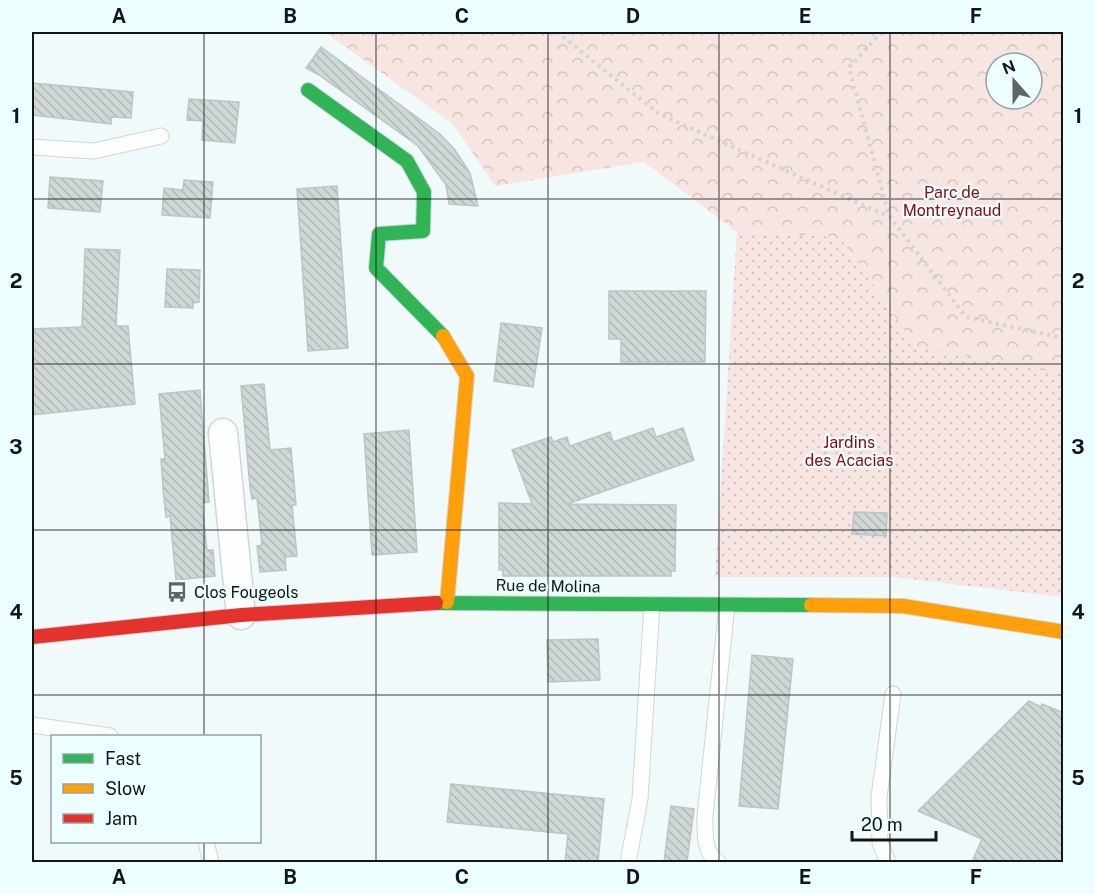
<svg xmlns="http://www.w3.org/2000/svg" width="1095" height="894" viewBox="0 0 1095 894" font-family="'Public Sans',sans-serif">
<defs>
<pattern id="park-crowns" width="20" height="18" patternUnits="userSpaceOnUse" patternTransform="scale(1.5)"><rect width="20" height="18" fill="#f7e5e2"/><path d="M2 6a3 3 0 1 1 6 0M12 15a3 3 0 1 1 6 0" fill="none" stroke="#d3c4c1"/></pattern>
<pattern id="garden-dots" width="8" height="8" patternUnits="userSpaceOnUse" patternTransform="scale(1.5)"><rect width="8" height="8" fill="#f7e5e2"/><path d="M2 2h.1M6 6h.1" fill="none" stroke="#d3c4c1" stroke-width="1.8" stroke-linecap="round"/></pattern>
<pattern id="building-back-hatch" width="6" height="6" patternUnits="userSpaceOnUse" patternTransform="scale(1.5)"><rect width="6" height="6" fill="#cfd7d7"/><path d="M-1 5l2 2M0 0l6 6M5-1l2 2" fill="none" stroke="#b1b8b8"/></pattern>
</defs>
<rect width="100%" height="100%" fill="#f0fafb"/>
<!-- park -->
<path fill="url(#park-crowns)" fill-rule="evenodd" d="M320 32H1063V374L916 347 840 237 737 232 644 162 495 186 453 124 326 33ZM996 63H1032V99H996Z"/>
<!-- garden -->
<path fill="url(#garden-dots)" d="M737 232 840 237 916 347 1063 374V597L893 577H715Z"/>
<!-- building -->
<path fill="url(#building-back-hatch)" stroke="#bdc4c5" stroke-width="1.5" d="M321 47 440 134 455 150 470 173 478 206 449 204 446 185 418 146 319 75 306 68Z
M32 83 133 92 131 118 111 117V124L32 115Z
M189 99 239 102 235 143 202 140 203 121 187 120Z
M50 177 103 181 100 212 48 208Z
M184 180 213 182 210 218 162 215 164 188 183 190Z
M337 186 348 348 308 351 297 189Z
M85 249 120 250 116 326H128L135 404 32 415V329L82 327Z
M167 269 200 270 199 302 193 303V308L165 307Z
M609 291H706L705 362H621V339H609Z
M501 323 542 328 533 387 494 381Z
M264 384 270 450 291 448 296 505H292L297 556 285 557 286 570 260 572 257 546 262 545 257 498 252 499 250 487 241 386Z
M200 390 209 502 202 503 207 550H213L215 576 176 580 170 516 166 517 163 488 161 459H165L159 394Z
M653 428 656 437 683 428 694 460 567 504 676 505 675 571H671V576H503V570H499V503L532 504 512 450 551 437 553 442 567 437 570 446 610 432 613 442Z
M409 430 417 552 372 555 364 434Z
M854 512 887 513 886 536 852 534Z
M598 639 600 680 548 682 547 640Z
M752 655 793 659 778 809 739 806Z
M1029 701 1041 707 1042 704 1064 713V862H972L982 839 918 811Z
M451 784 604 799 598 862H565L568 834 447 822Z
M671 806 694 809 687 862H664Z"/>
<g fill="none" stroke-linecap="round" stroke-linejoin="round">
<!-- lane casing -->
<g stroke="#cfd7d7" stroke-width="17">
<path id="lane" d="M32 147 94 151 161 136
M32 725 110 736
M206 842 211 862
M628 862 640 799 652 604
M718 862C703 852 705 832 705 816L727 605
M888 862 880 843 879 797 893 694"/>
</g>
<!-- street casing -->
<g stroke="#cfd7d7" stroke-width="31">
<path id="street" d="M223 433 241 615"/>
</g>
<!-- fast casing -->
<g stroke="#cfd7d7" stroke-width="16">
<path id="fast" d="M308 90 407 161 424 192 423 231 379 234 376 268 443 336
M436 603 811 605"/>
</g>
<!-- slow casing -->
<g stroke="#cfd7d7" stroke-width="16">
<path id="slow" d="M443 336 467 376 447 602
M811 605 903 606 1064 632"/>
</g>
<!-- jam casing -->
<g stroke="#cfd7d7" stroke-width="16">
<path id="jam" d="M32 637 241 615 436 603"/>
</g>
<!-- path -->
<path stroke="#d1d5d5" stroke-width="4" stroke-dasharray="3 4.5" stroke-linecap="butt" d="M557 32 659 114 890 217 966 317 1064 338
M882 32 849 67 889 216"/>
<!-- lane -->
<use href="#lane" stroke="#fdfefe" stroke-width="15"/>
<!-- street -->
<use href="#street" stroke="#fdfefe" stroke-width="28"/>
<!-- fast -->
<use href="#fast" stroke="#30b455" stroke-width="14"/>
<!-- slow -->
<use href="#slow" stroke="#ff9f0a" stroke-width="14"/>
<!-- jam -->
<use href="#jam" stroke="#e5322d" stroke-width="14"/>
</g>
<!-- grid -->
<path fill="none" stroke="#111717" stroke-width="1.5" stroke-opacity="0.55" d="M204 32V736M376 32V862M548 32V862M719 32V862M890 32V862M32 199H1064M32 364H1064M32 530H1064M32 695H1064M204 842V862"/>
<!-- icons -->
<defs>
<g id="bus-bare" transform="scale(1.62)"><path d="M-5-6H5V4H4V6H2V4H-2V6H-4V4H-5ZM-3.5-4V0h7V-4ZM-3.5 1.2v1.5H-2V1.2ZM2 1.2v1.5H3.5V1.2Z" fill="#5f6667" stroke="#ecfeff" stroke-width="2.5" paint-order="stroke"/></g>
</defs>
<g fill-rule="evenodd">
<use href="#bus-bare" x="177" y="592"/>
</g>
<g text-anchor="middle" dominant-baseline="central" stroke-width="4.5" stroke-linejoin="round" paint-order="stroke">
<!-- park labels -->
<g font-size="16" fill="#890b0c" stroke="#ecfeff">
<text x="952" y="192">Parc de<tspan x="952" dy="18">Montreynaud</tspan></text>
<text x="849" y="442">Jardins<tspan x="849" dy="18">des Acacias</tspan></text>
</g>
<!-- street labels -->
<g font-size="16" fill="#111717" stroke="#ecfeff">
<text transform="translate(548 586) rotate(1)">Rue de Molina</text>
</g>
<!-- poi labels -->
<g font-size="16" fill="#111717" stroke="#ecfeff" text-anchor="start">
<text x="194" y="592">Clos Fougeols</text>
</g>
</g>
<!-- border -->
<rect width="1095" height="894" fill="none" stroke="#ecfeff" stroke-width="66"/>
<!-- legend -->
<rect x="51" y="735" width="210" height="108" fill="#ecfeff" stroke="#94a2a2" stroke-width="1.5"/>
<rect x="63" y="754" width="30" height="9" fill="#30b455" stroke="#94a2a2" stroke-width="1.5"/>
<text x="105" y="765" font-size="18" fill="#111717">Fast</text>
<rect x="63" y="784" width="30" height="9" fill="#ff9f0a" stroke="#94a2a2" stroke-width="1.5"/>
<text x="105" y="795" font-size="18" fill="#111717">Slow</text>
<rect x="63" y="814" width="30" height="9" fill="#e5322d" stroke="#94a2a2" stroke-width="1.5"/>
<text x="105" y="825" font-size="18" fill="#111717">Jam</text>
<!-- north arrow -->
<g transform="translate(1014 81) rotate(339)"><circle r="28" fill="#ecfeff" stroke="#94a2a2" stroke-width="1.5"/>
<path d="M0-4.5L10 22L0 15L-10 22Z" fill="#5f6667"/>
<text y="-9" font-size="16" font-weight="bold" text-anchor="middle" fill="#111717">N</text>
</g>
<!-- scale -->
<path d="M852 831v9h84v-9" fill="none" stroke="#111717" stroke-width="3"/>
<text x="861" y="831" font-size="18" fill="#111717" stroke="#ecfeff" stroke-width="4.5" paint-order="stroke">20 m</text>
<rect x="33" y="33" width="1029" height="828" fill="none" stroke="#111717" stroke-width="2"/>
<g font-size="20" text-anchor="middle" font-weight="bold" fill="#111717">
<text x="119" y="23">A</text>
<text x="290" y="23">B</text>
<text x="462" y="23">C</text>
<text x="633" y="23">D</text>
<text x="805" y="23">E</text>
<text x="976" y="23">F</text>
<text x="16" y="123">1</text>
<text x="1078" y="123">1</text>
<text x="16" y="288">2</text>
<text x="1078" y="288">2</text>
<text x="16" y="454">3</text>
<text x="1078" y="454">3</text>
<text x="16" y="619">4</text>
<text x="1078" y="619">4</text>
<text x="16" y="785">5</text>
<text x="1078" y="785">5</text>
<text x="119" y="884">A</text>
<text x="290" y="884">B</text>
<text x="462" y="884">C</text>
<text x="633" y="884">D</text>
<text x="805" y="884">E</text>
<text x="976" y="884">F</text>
</g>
</svg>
